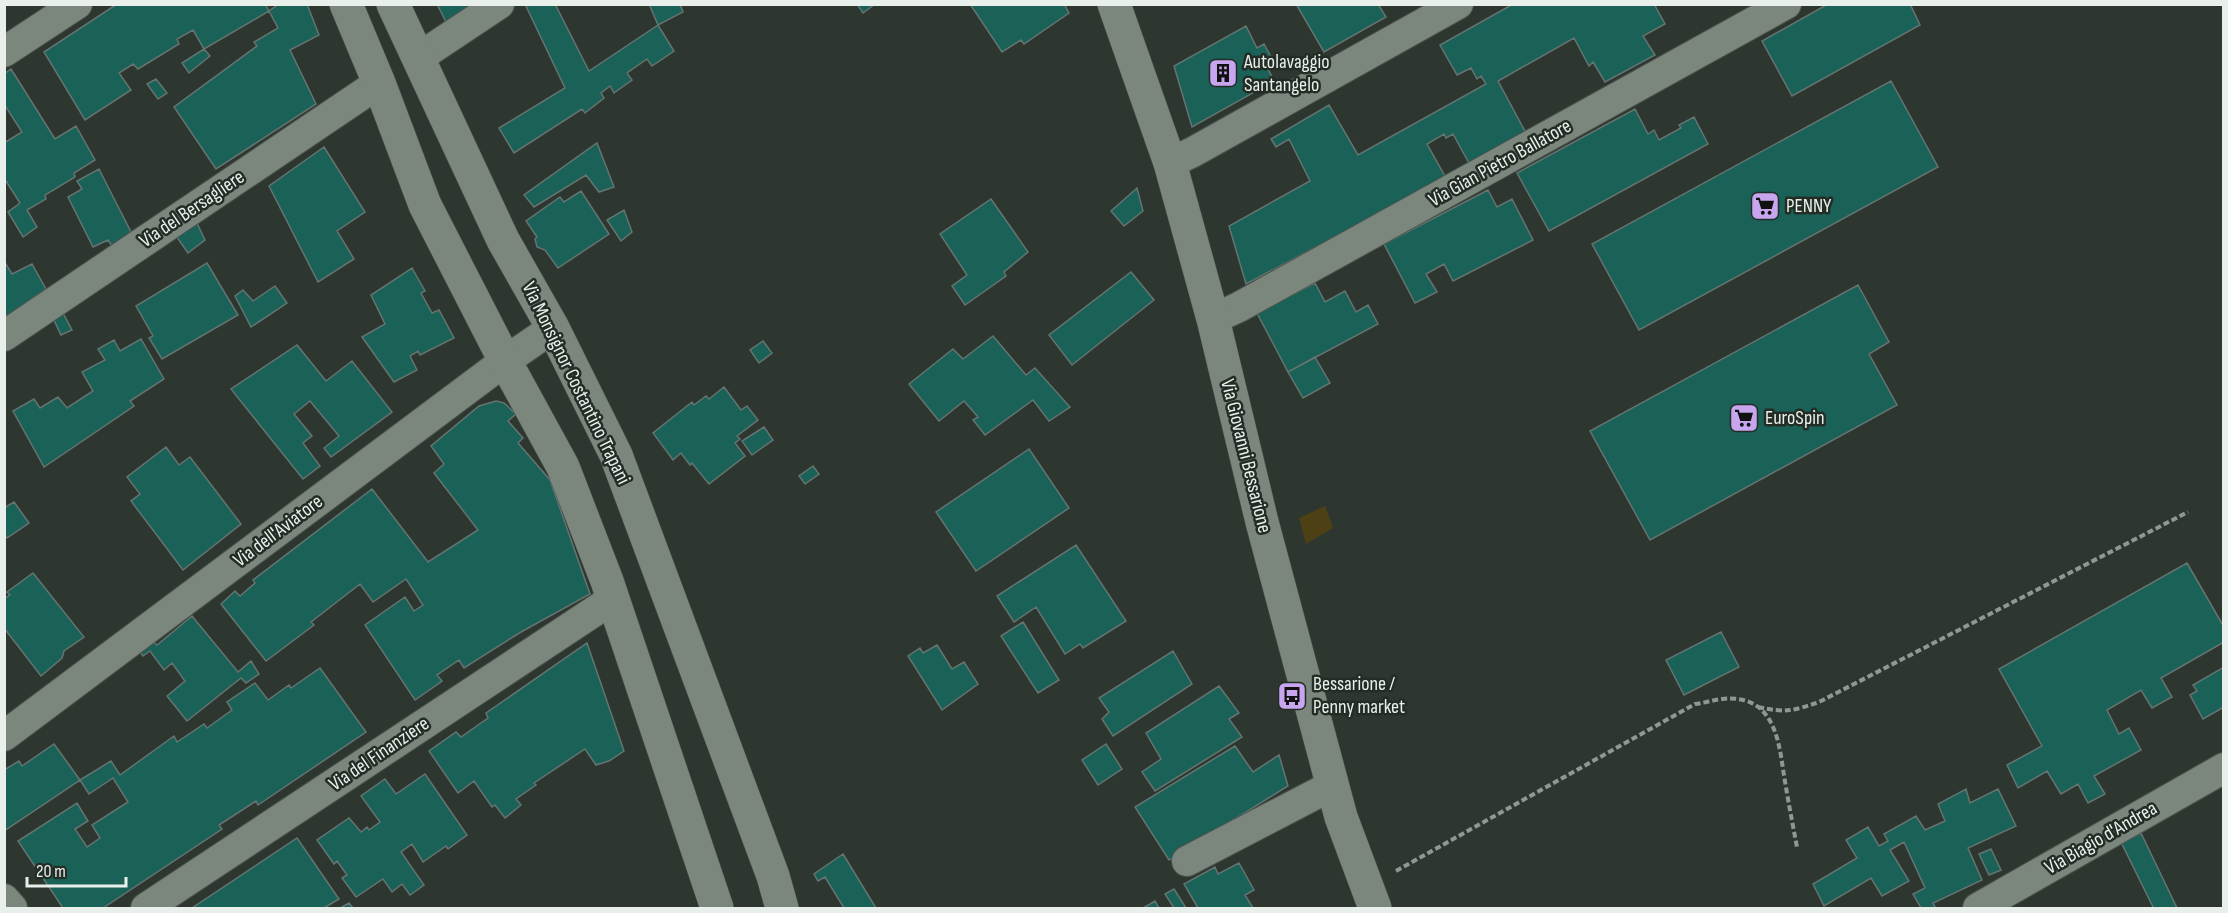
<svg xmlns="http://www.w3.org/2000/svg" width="2228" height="913" viewBox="0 0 2228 913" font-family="'Sofia Sans Condensed',sans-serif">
<rect width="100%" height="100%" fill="#2d372f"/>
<!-- green -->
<path fill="#4d4015" d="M1325 506 1333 528 1306 544 1299 518Z"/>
<!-- building -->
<path fill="#1a6158" stroke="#657471" stroke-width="1.5" d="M117 4H265L269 11 204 49 193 30 177 39 179 44 138 69 133 64 119 73 131 90 85 120 44 52Z
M279 4H307L319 35 290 50 316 104 216 169 174 107 257 46 254 42 278 28 269 11Z
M437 4H475L447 24Z
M525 4H555L589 71 658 25 674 51 652 66 647 59 627 73 632 80 614 93 610 86 601 93 604 98 585 113 582 109 514 153 499 128 565 88Z
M649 4H680L683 12 658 25Z
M857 4H875L863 13Z
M970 4H1064L1069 13 1024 44 1021 40 1002 52Z
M1296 4H1378L1386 17 1324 52Z
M1513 4H1654L1665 24 1643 36 1655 55 1605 82 1593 62 1589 66 1574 38 1498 81 1526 133 1470 165 1453 134 1446 138 1444 134 1427 144 1446 178 1246 284 1229 226 1310 181 1289 139 1276 147 1271 139 1329 105 1358 155 1486 84 1481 76 1477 79 1471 68 1457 75 1440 45Z
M1828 4H1910L1920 25 1792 96 1762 41Z
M1246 26 1257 48 1264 44 1271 57 1264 61 1274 81 1192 127 1174 66Z
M204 49 210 56 189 73 182 63Z
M11 69 55 139 76 126 95 160 74 173 75 177 45 195 46 199 27 210 37 227 23 237 8 212 20 203 4 178V143L22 132 4 104V74Z
M156 79 167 93 158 99 147 84Z
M1891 81 1938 167 1639 330 1592 244Z
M1635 109 1648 134 1654 130 1659 140 1681 128 1679 125 1694 117 1708 144 1549 231 1517 173Z
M597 143 614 187 599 192 586 175 534 207 524 195Z
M324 147 365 212 337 231 354 259 318 282 269 186Z
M99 169 131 232 112 246 108 240 93 247 68 197 82 189 77 181Z
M1137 188 1143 211 1124 226 1111 211Z
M1488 190 1497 207 1512 199 1533 240 1453 281 1444 264 1426 274 1437 292 1415 303 1384 244Z
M581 191 609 234 558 268 545 250 537 247 535 239 537 237 526 221 560 197 564 202Z
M991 199 1028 252 1004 272 1006 276 965 305 952 286 967 275 940 234Z
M624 210 632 232 621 241 607 220Z
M196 221 205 240 188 253 176 236Z
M4 261 12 274 32 264 46 289 4 318Z
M207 263 238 315 162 359 149 338 153 336 136 306Z
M412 268 425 291 421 293 432 313 439 310 454 338 420 355 418 351 410 356 417 370 394 382 362 337 385 324 371 295Z
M1131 272 1154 300 1072 365 1049 335Z
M1315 283 1325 302 1345 291 1356 312 1368 305 1378 324 1288 372 1257 313Z
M1858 285 1889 342 1869 354 1897 405 1650 540 1590 431Z
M275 286 287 303 251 327 235 296 243 290 253 301Z
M62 311 72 330 61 335 52 316Z
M993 336 1026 375 1035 368 1070 407 1049 421 1033 400 985 435 973 420 978 417 964 401 939 421 909 384 953 349 963 359Z
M141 339 164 379 130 401 134 406 44 467 13 411 34 399 40 408 58 397 67 408 93 391 82 372 105 360 98 349 114 340 120 351Z
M763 341 772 353 759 363 750 350Z
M297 345 326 381 352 361 392 412 331 457 324 448 339 436 310 401 294 414 312 436 303 443 320 466 303 479 231 389Z
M1315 357 1330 383 1303 398 1288 372Z
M724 387 741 410 747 406 758 420 737 436 740 439 735 443 745 456 709 484 692 463 690 465 681 453 673 460 653 433 692 402 694 405 706 396 709 399Z
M496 401 504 403 516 414 508 421 523 438 518 443 550 480 590 594 521 632 464 668 459 660 437 675 442 681 415 700 365 625 405 597 414 611 423 605 406 579 373 602 360 584 311 622 314 625 266 661 221 604 235 591 240 596 255 583 253 580 372 489 428 562 478 530 434 473 444 464 431 446 479 406Z
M764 427 773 440 752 455 742 441Z
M166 447 179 465 190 457 241 524 183 570 131 501 140 494 127 477Z
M1029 449 1069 508 976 571 936 512Z
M813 466 819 474 805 484 799 476Z
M14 502 29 523 7 538 4 534V508Z
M1076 545 1126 621 1083 648 1080 644 1065 654 1036 607 1014 622 997 596Z
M2187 563 2224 627V642L2161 678 2172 697 2152 708 2141 690 2107 710 2119 734 2129 728 2141 750 2094 776 2105 794 2088 803 2078 784 2061 794 2047 771 2018 788 2007 765 2042 746 1999 669Z
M33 573 84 637 64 651 62 658 41 676 4 628V599L10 595 7 592Z
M192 616 238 672 251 661 259 674 246 683 241 678 187 721 167 696 185 681 172 663 164 670 150 651 143 656 138 649 150 639 157 645Z
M1023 622 1059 680 1038 693 1001 636Z
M1721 632 1739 667 1684 695 1666 660Z
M587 643 624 751 609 761 596 765 585 749 534 783 536 785 516 799 521 805 505 818 495 805 492 807 474 781 458 793 429 751 456 732 461 737 488 718 486 713Z
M937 645 952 669 964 662 978 684 942 710 908 656 920 648 923 653Z
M1173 651 1192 684 1113 736 1102 719 1109 712 1099 698Z
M2224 667V707L2203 719 2190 695 2197 691 2193 685Z
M320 668 366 732 258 805 256 801 219 825 222 829 103 908H63L18 841 77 803 88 821 75 829 87 847 100 838 92 825 128 802 113 778 89 794 80 780 111 761 120 775 174 736 177 742 204 724 207 728 232 710 227 702 255 683 268 700 289 685 291 688Z
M1219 686 1239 713 1229 719 1242 737 1155 791 1142 772 1161 759 1146 733Z
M54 744 80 780 4 831V770L19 761 22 766Z
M1106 744 1122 769 1098 785 1082 760Z
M1235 746 1253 772 1279 755 1288 786 1169 860 1135 807Z
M425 774 467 835 448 849 446 846 423 862 412 844 401 852 424 885 410 895 402 884 392 892 383 879 356 897 342 878 347 875 337 861 334 864 317 840 349 818 361 832 367 827 369 830 380 822 361 796 385 779 396 794Z
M1966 789 1970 803 1998 789 2016 826 1968 848 1982 880 1933 903 1935 907 1933 908H1921L1913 894 1925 888 1904 842 1890 850 1909 881 1882 896 1871 878 1824 906 1813 884 1857 858 1846 840 1868 827 1879 846 1888 841 1884 834 1916 816 1925 830 1945 821 1938 804Z
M2141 833 2177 908H2150L2153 907 2121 842Z
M297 838 339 899 324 908H192Z
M1991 849 2001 870 1989 875 1979 854Z
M843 854 876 908H844L825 877 818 881 814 874Z
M1239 863 1254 890 1245 895 1253 908H1198L1184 884 1215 867 1218 874Z
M1174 889 1186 908H1174L1165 894Z
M1155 901 1159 908H1143Z
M349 903 353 908H340Z"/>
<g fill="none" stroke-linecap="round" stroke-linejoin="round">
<!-- minor casing -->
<g stroke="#4c544e" stroke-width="32">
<path id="minor" d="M4 52 77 4
M418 58 499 4
M1170 163 1193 152 1458 4
M1213 319 1239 307 1786 4
M4 336 379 83
M4 736 505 361 553 328
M1187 861 1333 785
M4 899 12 908
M146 908 613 599
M1978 908 2224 768"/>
</g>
<!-- tertiary casing -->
<g stroke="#4c544e" stroke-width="34">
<path id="tertiary" d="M346 4 379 83 425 205 505 361 563 467 607 581 717 908
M393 4 503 240 553 328 616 455 773 876 782 908
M1114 4 1170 163 1213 319 1262 522 1341 817 1375 908"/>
</g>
<!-- path -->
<path stroke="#909892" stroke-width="4" stroke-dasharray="6 3" stroke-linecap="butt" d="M1758 707C1785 713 1793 711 1819 702L2188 512
M1396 871 1695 704C1704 703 1713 700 1722 699 1770 694 1778 733 1783 769 1787 795 1792 821 1797 847"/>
<!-- minor -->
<use href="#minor" stroke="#7b867d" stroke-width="30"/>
<!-- tertiary -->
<use href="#tertiary" stroke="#7b867d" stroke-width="33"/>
</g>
<!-- icons -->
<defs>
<g id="building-square" transform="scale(1.5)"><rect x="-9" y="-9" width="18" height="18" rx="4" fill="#c7a6ef" stroke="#232d26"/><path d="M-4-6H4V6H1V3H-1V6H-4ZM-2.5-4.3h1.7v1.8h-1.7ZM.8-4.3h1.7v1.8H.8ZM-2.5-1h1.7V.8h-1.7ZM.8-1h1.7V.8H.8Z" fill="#111"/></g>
<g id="supermarket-square" transform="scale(1.5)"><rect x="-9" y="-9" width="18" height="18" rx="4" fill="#c7a6ef" stroke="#232d26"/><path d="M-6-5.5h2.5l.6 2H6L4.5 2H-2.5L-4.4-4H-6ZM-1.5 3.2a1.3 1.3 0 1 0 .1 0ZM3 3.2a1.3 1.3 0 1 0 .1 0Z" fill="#111"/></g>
<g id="bus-square" transform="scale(1.5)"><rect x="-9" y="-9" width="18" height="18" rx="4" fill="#c7a6ef" stroke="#232d26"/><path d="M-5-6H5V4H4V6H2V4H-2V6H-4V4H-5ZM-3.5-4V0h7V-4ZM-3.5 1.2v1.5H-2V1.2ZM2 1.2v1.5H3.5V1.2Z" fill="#111"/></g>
</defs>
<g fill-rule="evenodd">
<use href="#building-square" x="1223" y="73"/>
<use href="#supermarket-square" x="1765" y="206"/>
<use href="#supermarket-square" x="1744" y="418"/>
<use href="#bus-square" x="1292" y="696"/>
</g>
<g text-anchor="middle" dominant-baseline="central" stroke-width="5" stroke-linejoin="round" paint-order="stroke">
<!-- poi labels -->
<g font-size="20" fill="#e9efea" stroke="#232d26" text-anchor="start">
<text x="1244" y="62">Autolavaggio<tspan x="1244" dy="23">Santangelo</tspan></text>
<text x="1786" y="206">PENNY</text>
<text x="1765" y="418">EuroSpin</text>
<text x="1313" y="684">Bessarione /<tspan x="1313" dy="23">Penny market</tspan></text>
</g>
<!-- street labels -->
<g font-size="20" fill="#e9efea" stroke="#232d26">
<text transform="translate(1500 163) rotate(-29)">Via Gian Pietro Ballatore</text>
<text transform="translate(192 209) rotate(-34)">Via del Bersagliere</text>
<text transform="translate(576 383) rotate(64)">Via Monsignor Costantino Trapani</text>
<text transform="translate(1246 456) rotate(76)">Via Giovanni Bessarione</text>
<text transform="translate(278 531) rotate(-37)">Via dell'Aviatore</text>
<text transform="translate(379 754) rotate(-34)">Via del Finanziere</text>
<text transform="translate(2101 838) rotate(-30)">Via Biagio d'Andrea</text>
</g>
</g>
<!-- border -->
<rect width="2228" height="913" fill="none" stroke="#e9efea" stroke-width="12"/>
<!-- scale -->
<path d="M27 877v9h99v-9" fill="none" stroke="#e9efea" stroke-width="3"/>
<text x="36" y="877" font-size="18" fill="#e9efea" stroke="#232d26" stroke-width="4.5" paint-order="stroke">20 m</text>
</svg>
